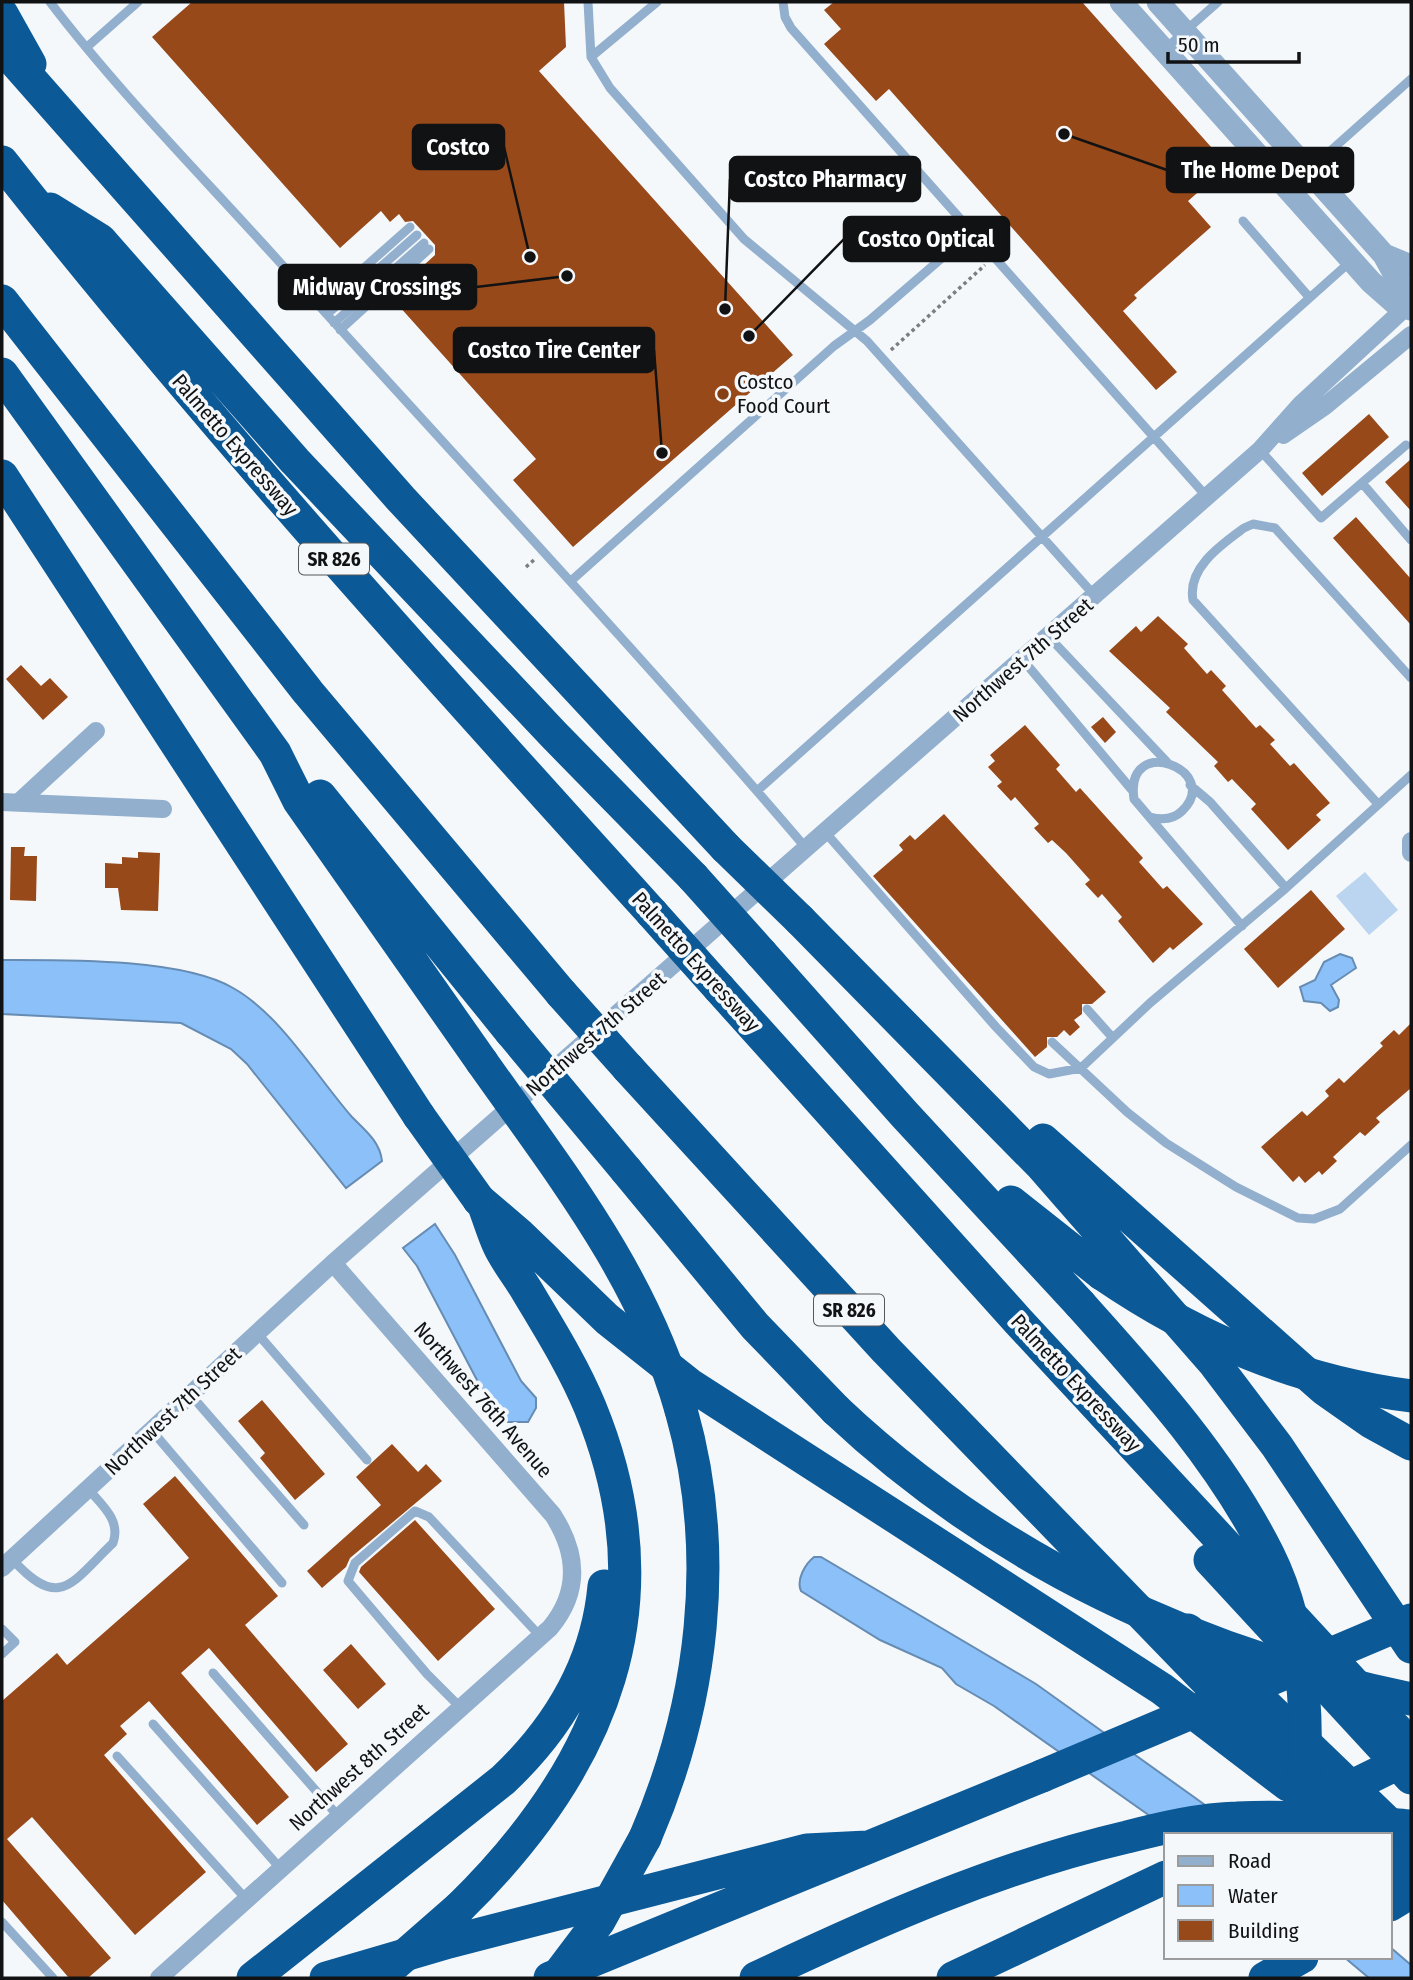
<svg xmlns="http://www.w3.org/2000/svg" width="1413" height="1980" viewBox="0 0 1413 1980" font-family="'Fira Sans Condensed',sans-serif">
<rect width="100%" height="100%" fill="#f5f8fb"/>
<!-- green -->
<path fill="#bbd5f1" d="M1365 872 1398 910 1369 935 1336 896Z"/>
<!-- water -->
<path fill="#8bc1f8" stroke="#668cb3" stroke-width="2" d="M1340 954 1352 958 1356 968 1331 985 1339 1000 1338 1007 1330 1011 1321 1003 1304 1001 1300 987 1315 980 1324 962Z
M2 960C64 960 181 958 233 988 280 1014 317 1077 352 1117 366 1131 380 1142 382 1161L346 1188 247 1064 231 1049 181 1023 2 1014Z
M435 1224 455 1255 521 1381 536 1398V1408L528 1422H499L417 1266 403 1248Z
M814 1557H821L1036 1684 1247 1835H1177L994 1706 956 1684 942 1668 880 1640 801 1591C796 1580 805 1564 814 1557Z
M1390 1947 1411 1965V1978H1369L1344 1957H1390Z"/>
<!-- building -->
<path fill="#974919" d="M192 2H564L566 47 539 71 793 355 573 547 513 480 536 459 390 296 435 255V245L413 221 405 222 399 214 390 222 381 211 340 248 152 37Z
M834 2H1082L1228 166 1188 201 1211 227 1134 295 1137 298 1123 311 1177 372 1156 390 889 89 876 101 824 44 841 29 824 10Z
M1369 414 1389 437 1322 496 1302 473Z
M1411 459V511L1385 482Z
M1356 517 1411 579V625L1333 538Z
M1158 616 1188 644 1184 648 1207 674 1211 670 1226 686 1222 690 1256 728 1260 725 1275 740 1270 744 1290 766 1294 763 1330 803 1316 815 1321 820 1288 850 1251 809 1256 804 1232 779 1228 782 1214 766 1218 762 1166 712 1170 708 1109 651 1136 626 1141 632Z
M21 665 41 686 50 678 68 697 43 720 6 679Z
M1103 717 1116 732 1105 743 1091 727Z
M1025 725 1060 765 1056 769 1076 792 1080 788 1143 858 1139 862 1163 889 1167 886 1203 924 1173 950 1170 947 1153 963 1118 921 1122 917 1102 894 1098 898 1085 884 1090 880 1066 853 1052 840 1048 843 1034 828 1039 824 1015 797 1011 801 997 786 1002 782 988 767 995 761 990 755Z
M944 814 1106 992 1092 1004H1082V1014L1074 1020 1080 1027 1070 1036 1064 1030 1057 1037H1047V1047L1035 1057 873 876 903 850 899 845 910 835 915 840Z
M11 847H25L24 856H37L36 901 10 900Z
M138 852 160 853 158 911 121 910 118 888H105V863L122 864V857L138 858Z
M1311 890 1345 929 1278 988 1244 949Z
M1411 1023V1088L1376 1118 1380 1122 1365 1136 1360 1132 1333 1157 1337 1161 1322 1175 1319 1171 1305 1183 1299 1176 1293 1182 1261 1147 1302 1111 1307 1116 1329 1096 1325 1091 1339 1078 1344 1083 1383 1046 1380 1043 1394 1030 1399 1035Z
M262 1400 325 1474 295 1500 260 1458 265 1453 238 1421Z
M392 1444 418 1472 426 1464 442 1481 350 1558 346 1567 322 1588 307 1571 381 1505 356 1477Z
M175 1476 278 1596 245 1625 348 1744 316 1772 209 1648 181 1673 289 1797 257 1825 149 1701 120 1726 127 1734 104 1755 206 1872 135 1935 32 1817 7 1839 111 1958 88 1978H69L2 1900V1701L57 1653 67 1665 189 1558 143 1504Z
M415 1520 495 1609 438 1661 359 1572 361 1567Z
M351 1644 386 1684 358 1709 323 1670Z"/>
<g fill="none" stroke-linecap="round" stroke-linejoin="round">
<!-- path -->
<path stroke="#7b7d7f" stroke-width="3.5" stroke-dasharray="3.5 3.5" stroke-linecap="butt" d="M891 350 985 265
M526 567 535 559"/>
<!-- service -->
<path stroke="#92afcd" stroke-width="9" d="M50 2C121 95 206 180 284 267 459 461 637 650 806 848
M588 2 591 57 610 88 744 239 867 341 1095 596
M783 2 785 17 791 28 1207 497
M87 47 138 2
M1165 49 1218 2
M591 57 657 2
M1309 170 1411 79
M1243 221 1309 297
M320 307 410 227
M327 314 417 235
M334 323 424 243
M340 330 429 249
M1260 450 1321 518 1406 445
M1362 483 1411 540
M572 580 834 346 870 320 972 232
M1049 637 1167 762
M1023 660 1132 790
M1190 785 1210 802 1286 888
M757 791 1351 261
M1378 804 1193 600C1187 568 1221 545 1244 528L1253 524 1275 528 1411 678
M1150 817C1162 820 1173 820 1182 811 1224 770 1124 732 1134 799L1242 926
M825 832 996 1027 1034 1067 1049 1074 1081 1068 1150 1003 1286 888 1411 775
M1087 1009 1112 1037
M1052 1042 1127 1112 1166 1143 1236 1187 1298 1218 1314 1219 1340 1209 1411 1145
M257 1333 367 1460
M190 1394 304 1525
M153 1432 282 1583
M12 1559C60 1612 71 1583 113 1543 121 1521 103 1506 89 1490
M2 1629 15 1642 2 1654
M213 1673 338 1816
M460 1707 427 1674 348 1581 355 1563 415 1511 429 1517 540 1636
M153 1724 280 1868
M117 1756 246 1899
M2 1922 53 1978"/>
<!-- minor -->
<path stroke="#92afcd" stroke-width="18" d="M1283 435 1325 406 1411 335
M2 802 163 809
M19 802 96 731
M1411 841V853
M2 1568 333 1263 1260 450 1301 404 1405 308
M159 1978 550 1628C580 1592 578 1554 553 1515L333 1263"/>
<!-- tertiary -->
<path stroke="#92afcd" stroke-width="23" d="M1121 2 1371 282 1396 304 1411 309
M1158 2 1384 255 1403 290 1405 308
M1384 255 1411 266"/>
<!-- motorway -->
<path stroke="#0b5996" stroke-width="33" d="M2 14 30 64
M2 47 401 499 726 848
M2 162C207 422 430 668 652 913
M50 209 100 240 295 461 554 735 693 877
M2 301 308 692 561 993
M2 374 275 753 299 801 482 1062
M2 476 419 1116
M320 796 511 1032
M800 920 1041 1165 1215 1364 1277 1446 1411 1647
M761 953 905 1115 1080 1304
M719 988 1018 1321 1411 1745
M628 1068 886 1350 1318 1796
M1043 1140 1324 1389 1371 1422 1411 1444
M626 1170 755 1326 836 1410
M479 1200 520 1235 607 1319 689 1384 1162 1689 1288 1785
M1011 1202 1102 1274
M1210 1560 1411 1778
M1188 1630 1411 1845
M645 1838C703 1704 722 1553 681 1410
M1390 1864 1411 1883
M1390 1905 1411 1892
M459 1908C604 1766 671 1604 590 1407 573 1366 549 1328 527 1291 518 1276 506 1261 499 1246 493 1233 489 1219 484 1206
M253 1978 503 1780C558 1728 597 1663 604 1586
M326 1978 449 1942 807 1850 867 1847
M550 1978 1042 1776
M953 1978 1166 1877
M1265 1978 1302 1957"/>
<!-- motorway-bridge -->
<path stroke="#0b5996" stroke-width="33" d="M726 848 800 920
M693 877 761 953
M652 913 719 988
M561 993 628 1068
M511 1032 626 1170
M482 1062C561 1174 643 1276 681 1410
M419 1116 479 1200
M1102 1274C1197 1339 1297 1381 1411 1396
M1080 1304C1150 1382 1221 1460 1268 1554 1308 1634 1313 1749 1296 1835
M836 1410C996 1561 1196 1654 1411 1699
M1042 1776 1411 1620
M1291 1816 1411 1757
M379 1978 459 1908
M556 1978 599 1921 645 1838
M756 1978C876 1921 998 1867 1127 1837 1162 1828 1200 1819 1237 1818 1294 1815 1354 1821 1411 1826"/>
</g>
<!-- markers -->
<circle fill="#843f17" stroke="#f5f8fb" stroke-width="2.5" cx="723" cy="394" r="7"/>
<g text-anchor="middle" dominant-baseline="central" stroke-width="7" stroke-linejoin="round" paint-order="stroke">
<!-- shield labels -->
<g fill="#f5f8fb" stroke="#555759" stroke-width="2">
<rect x="299" y="543.5" width="70" height="31" rx="5"/>
<rect x="814" y="1294.5" width="70" height="31" rx="5"/>
</g>
<g font-size="19" font-weight="bold" fill="#111213">
<text x="334" y="559">SR 826</text>
<text x="849" y="1310">SR 826</text>
</g>
<!-- poi labels -->
<g font-size="21" fill="#111213" stroke="#f5f8fb" text-anchor="start">
<text x="737" y="382">Costco<tspan x="737" dy="24">Food Court</tspan></text>
</g>
<!-- street labels -->
<g font-size="21" fill="#111213" stroke="#f5f8fb">
<text transform="translate(235 445) rotate(49)">Palmetto Expressway</text>
<text transform="translate(1023 660) rotate(-41)">Northwest 7th Street</text>
<text transform="translate(696 962) rotate(48)">Palmetto Expressway</text>
<text transform="translate(596 1034) rotate(-41)">Northwest 7th Street</text>
<text transform="translate(1076 1383) rotate(47)">Palmetto Expressway</text>
<text transform="translate(483 1400) rotate(49)">Northwest 76th Avenue</text>
<text transform="translate(173 1411) rotate(-43)">Northwest 7th Street</text>
<text transform="translate(359 1767) rotate(-42)">Northwest 8th Street</text>
</g>
</g>
<!-- callouts -->
<path fill="none" stroke="#111213" stroke-width="2.5" d="M530 257L504 147M1064 134L1167 170M725 309L730 179M749 336L844 239M567 276L476 287M662 453L654 350"/>
<g fill="#111213" stroke="#f5f8fb" stroke-width="2.5">
<circle cx="530" cy="257" r="7"/>
<circle cx="1064" cy="134" r="7"/>
<circle cx="725" cy="309" r="7"/>
<circle cx="749" cy="336" r="7"/>
<circle cx="567" cy="276" r="7"/>
<circle cx="662" cy="453" r="7"/>
</g>
<g fill="#111213" stroke="#111213" stroke-width="2.5">
<rect x="413" y="125" width="91" height="44" rx="7"/>
<rect x="1167" y="148" width="186" height="44" rx="7"/>
<rect x="730" y="157" width="190" height="44" rx="7"/>
<rect x="844" y="217" width="165" height="44" rx="7"/>
<rect x="279" y="265" width="197" height="44" rx="7"/>
<rect x="454" y="328" width="200" height="44" rx="7"/>
</g>
<g font-size="23" text-anchor="middle" font-weight="bold" fill="#fff">
<text x="458" y="155">Costco</text>
<text x="1260" y="178">The Home Depot</text>
<text x="825" y="187">Costco Pharmacy</text>
<text x="926" y="247">Costco Optical</text>
<text x="377" y="295">Midway Crossings</text>
<text x="554" y="358">Costco Tire Center</text>
</g>
<!-- border -->
<rect width="1413" height="1980" fill="none" stroke="#111213" stroke-width="7"/>
<!-- legend -->
<rect x="1164" y="1833" width="228" height="126" fill="#f5f8fb" stroke="#9a9c9e" stroke-width="2"/>
<rect x="1178" y="1856" width="35" height="10" fill="#92afcd" stroke="#9a9c9e" stroke-width="2"/>
<text x="1228" y="1868" font-size="21" fill="#111213">Road</text>
<rect x="1178" y="1885" width="35" height="21" fill="#8bc1f8" stroke="#9a9c9e" stroke-width="2"/>
<text x="1228" y="1903" font-size="21" fill="#111213">Water</text>
<rect x="1178" y="1920" width="35" height="21" fill="#974919" stroke="#9a9c9e" stroke-width="2"/>
<text x="1228" y="1938" font-size="21" fill="#111213">Building</text>
<!-- scale -->
<path d="M1168 52v10h131v-10" fill="none" stroke="#111213" stroke-width="3.5"/>
<text x="1178" y="52" font-size="21" fill="#111213" stroke="#f5f8fb" stroke-width="5" paint-order="stroke">50 m</text>
</svg>
